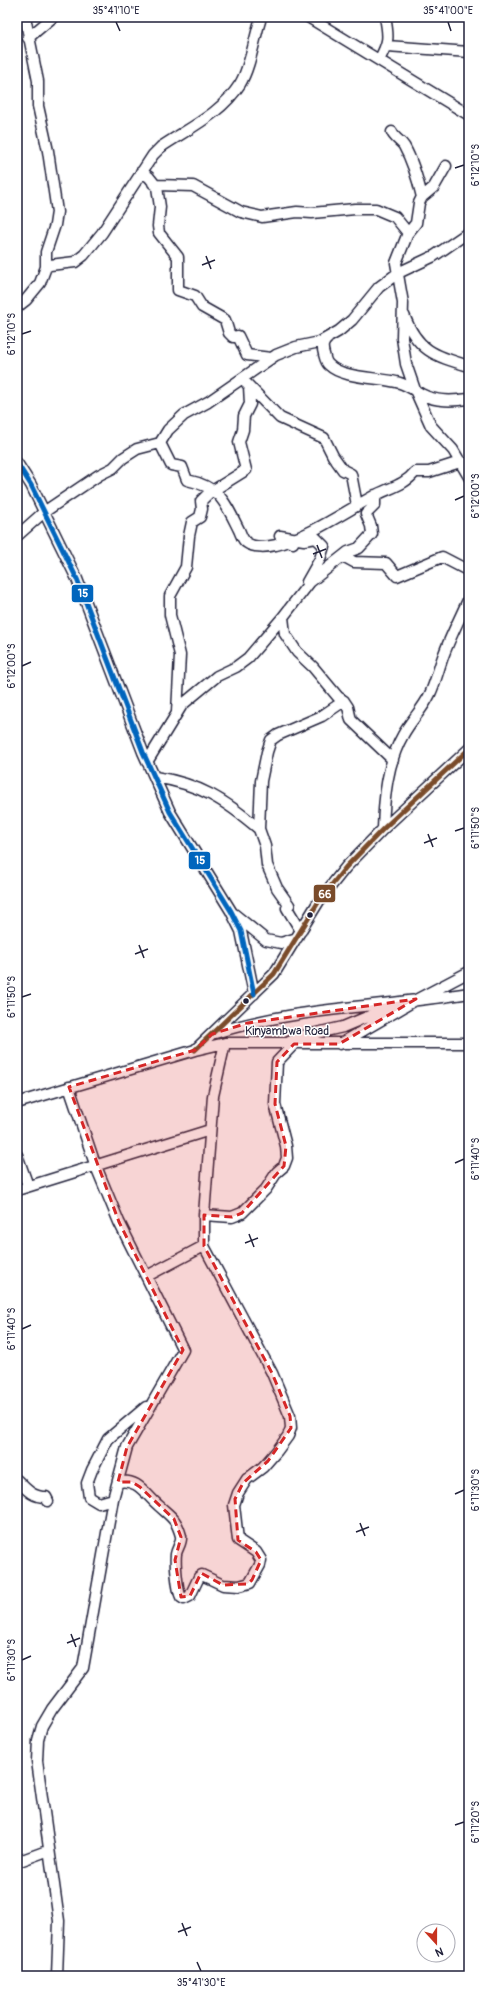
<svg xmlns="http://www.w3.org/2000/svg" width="486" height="1993" viewBox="0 0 486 1993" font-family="Pangolin,sans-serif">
<rect width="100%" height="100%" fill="#fff"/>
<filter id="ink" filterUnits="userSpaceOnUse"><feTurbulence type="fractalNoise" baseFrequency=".025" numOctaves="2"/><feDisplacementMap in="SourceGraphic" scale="8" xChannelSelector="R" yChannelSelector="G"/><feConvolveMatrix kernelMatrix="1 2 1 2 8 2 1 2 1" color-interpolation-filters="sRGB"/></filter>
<g filter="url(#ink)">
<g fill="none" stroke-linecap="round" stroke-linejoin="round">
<!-- minor casing -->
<g stroke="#22223b" stroke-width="13">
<path id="minor" d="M25 17 38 81V106L48 151 57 212 55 225 46 252V267
M308 17 469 115
M28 38 53 17
M387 46 469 52
M379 60C389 42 389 37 385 17
M392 132C394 138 401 141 404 146 413 162 418 180 422 197
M446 166 434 187 422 197 419 203 416 223 408 233 396 263 403 303 402 338 406 364 415 390 431 426 453 450 469 477
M141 172 149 177 157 187 160 207 158 226 159 233 178 257V290L195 296 202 307 225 320 229 333 233 337 238 336 247 355 271 358
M153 183 156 185 193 186 241 212 262 217 297 212 312 213 355 209H376L395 217 408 233
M17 307 26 300 40 283 46 267 50 265 75 262 84 255 102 233 153 155 161 147C189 128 221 114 240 84 250 68 254 40 260 21
M404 315C417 350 434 356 469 366
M328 338C322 343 322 347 324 354 325 358 326 363 329 365 343 379 381 377 400 383 407 385 414 390 421 394 436 402 453 401 469 399
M247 384 280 418 324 438 333 456 343 470 351 474 357 505
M160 443 171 465 182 467 187 480C220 487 225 502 239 530 241 534 242 540 247 543 254 548 268 547 276 545 307 538 346 511 374 496 389 488 405 485 415 472H429L460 462 469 464
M17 463 31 485 77 579 143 752 170 812 231 911 241 931 254 994
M17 536 44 512 99 475 113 468 123 458 137 449 160 443 168 430 184 415 208 402 276 355 296 347 320 342 339 331 352 320 379 287 398 273 434 256 469 232
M293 543 280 536 304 540 316 538 324 546 320 559 307 582
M343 556 354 562 386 563 397 576 442 557 469 571
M283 617 285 634 297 652 313 667 338 697 344 701 348 707 351 720 393 760
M177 712 180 655 170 615V596L186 567 189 536 192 522 200 517 202 509 201 501 209 493 246 470 239 442 243 430 244 416 250 404 249 386
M147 762 182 705 217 676 236 667 248 658 283 617 310 582 348 552 359 548 372 534 371 526 366 514 375 505V495
M155 777C200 784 225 800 259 829
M383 829C384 798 387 763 403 735 411 720 423 709 430 694 436 681 439 667 444 654 451 635 461 616 469 598
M234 914 266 940 281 943 297 938
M301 931 287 908 289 905 277 888 267 865 265 846 259 829 261 781 267 752 271 740 278 735 322 716 344 701
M215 1033C298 1007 384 1007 469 993
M289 1042 303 1036 343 1027 393 1006
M340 1044 414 1001 469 972
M196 1049 274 974 319 901 346 867 383 829 469 749
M17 1103 195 1050 225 1043H469
M17 1155 28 1186
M17 1190 210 1130
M204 1215 232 1217 242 1213 266 1189 277 1172 284 1166 287 1158 286 1146 275 1104 277 1062 294 1044
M147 1276 204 1246
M17 1480C26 1489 32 1497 46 1497L48 1501
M118 1482C138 1478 145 1494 158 1505 171 1517 176 1518 181 1536 182 1543 177 1548 176 1554 175 1562 177 1590 181 1597L184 1599 190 1596 199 1577 202 1575 223 1585 239 1586 250 1583 260 1565 261 1560 256 1552 238 1540 234 1505 238 1493 247 1479 263 1467 277 1451 288 1436 291 1428 290 1416 272 1373 204 1246V1215L213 1096 225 1043
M113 1499 99 1503 89 1497 87 1483 92 1470 108 1439 146 1407
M17 1862 44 1852
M57 1976 59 1921 37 1761 38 1740 42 1726 52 1709 83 1668 113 1499 127 1447 183 1350 119 1222 95 1164 69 1087"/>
</g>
<!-- minor -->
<use href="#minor" stroke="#fff" stroke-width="10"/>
<!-- bus-1 casing -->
<g stroke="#fff" stroke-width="8">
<path id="bus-1" d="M195 1050 274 974 319 901 346 867 383 829 469 749"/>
</g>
<!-- bus-2 casing -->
<g stroke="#fff" stroke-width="8">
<path id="bus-2" d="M17 463 31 485 77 579 143 752 170 812 231 911 241 931 254 994"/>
</g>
<!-- bus-1 -->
<use href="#bus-1" stroke="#7a4b2a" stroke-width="5"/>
<!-- bus-2 -->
<use href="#bus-2" stroke="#0065bd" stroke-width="5"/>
</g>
</g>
<!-- marked area -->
<path fill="#d62828" fill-opacity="0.2" stroke="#d62828" stroke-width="3" stroke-dasharray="8 5" stroke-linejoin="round" d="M416 999 339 1044H294L277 1062 275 1104 286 1146 284 1166 242 1213 232 1217 204 1215V1246L272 1373 290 1416 291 1428 268 1461 243 1483 235 1499 238 1540 256 1552 261 1560 252 1580 247 1584 223 1585 201 1573 190 1596 181 1597 175 1560 181 1537 174 1519 140 1487 132 1482H118L127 1447 183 1350 119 1222 69 1087 195 1050 212 1034 248 1023Z"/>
<!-- ticks -->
<path fill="none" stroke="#22223b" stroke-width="1.5" d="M116 22 120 31M448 22 451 31M455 168 464 165M206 256 211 269M202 265 215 260M22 334 31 331M455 500 464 496M317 545 322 558M313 554 326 549M22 666 31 662M455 831 464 828M428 834 433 847M424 843 437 838M139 945 144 958M135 954 148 949M22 997 31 994M455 1163 464 1159M249 1234 254 1247M245 1243 258 1238M22 1329 31 1325M455 1494 464 1490M360 1523 365 1536M356 1532 369 1527M71 1634 76 1647M67 1643 80 1638M22 1660 31 1656M455 1825 464 1822M182 1923 187 1936M178 1932 191 1927M197 1962 201 1971"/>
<!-- markers -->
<g fill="#22223b" stroke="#fff" stroke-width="1.5">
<circle cx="310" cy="915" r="3.5"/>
<circle cx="246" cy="1001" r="3.5"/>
</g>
<g text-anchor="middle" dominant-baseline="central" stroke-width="3" stroke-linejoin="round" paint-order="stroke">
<!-- street labels -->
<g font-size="12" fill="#22223b" stroke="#fff">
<text x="287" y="1031">Kinyambwa Road</text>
</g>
</g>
<g stroke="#fff" stroke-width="1.5">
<rect x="71" y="584" width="23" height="19" rx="4" fill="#0065bd"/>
<rect x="188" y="851" width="23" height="19" rx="4" fill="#0065bd"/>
<rect x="313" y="884" width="23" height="19" rx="4" fill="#7a4b2a"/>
</g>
<g font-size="11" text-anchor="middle" font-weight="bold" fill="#fff">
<text x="83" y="597">15</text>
<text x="200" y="864">15</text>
<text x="325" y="898">66</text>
</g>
<!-- margin -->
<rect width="486" height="1993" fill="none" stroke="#fff" stroke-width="44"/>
<!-- north arrow -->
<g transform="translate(436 1943) rotate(159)"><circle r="19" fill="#ffffff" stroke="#a7a7b1"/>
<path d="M0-3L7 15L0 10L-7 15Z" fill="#c8321e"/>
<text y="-6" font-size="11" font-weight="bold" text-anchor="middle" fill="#22223b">N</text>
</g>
<rect x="22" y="22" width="442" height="1949" fill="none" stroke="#22223b" stroke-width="1.5"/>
<g font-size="10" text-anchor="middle" fill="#22223b">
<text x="116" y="14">35°41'10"E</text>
<text x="448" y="14">35°41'00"E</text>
<text transform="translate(475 165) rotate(-90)" y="4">6°12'10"S</text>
<text transform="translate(11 334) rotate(-90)" y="4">6°12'10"S</text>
<text transform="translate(475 496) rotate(-90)" y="4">6°12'00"S</text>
<text transform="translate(11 666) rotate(-90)" y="4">6°12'00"S</text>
<text transform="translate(475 828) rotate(-90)" y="4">6°11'50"S</text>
<text transform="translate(11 997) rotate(-90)" y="4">6°11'50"S</text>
<text transform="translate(475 1159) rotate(-90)" y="4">6°11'40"S</text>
<text transform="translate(11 1329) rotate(-90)" y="4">6°11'40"S</text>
<text transform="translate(475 1490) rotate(-90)" y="4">6°11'30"S</text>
<text transform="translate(11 1660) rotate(-90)" y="4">6°11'30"S</text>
<text transform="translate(475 1822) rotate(-90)" y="4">6°11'20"S</text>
<text x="201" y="1986">35°41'30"E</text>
</g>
</svg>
